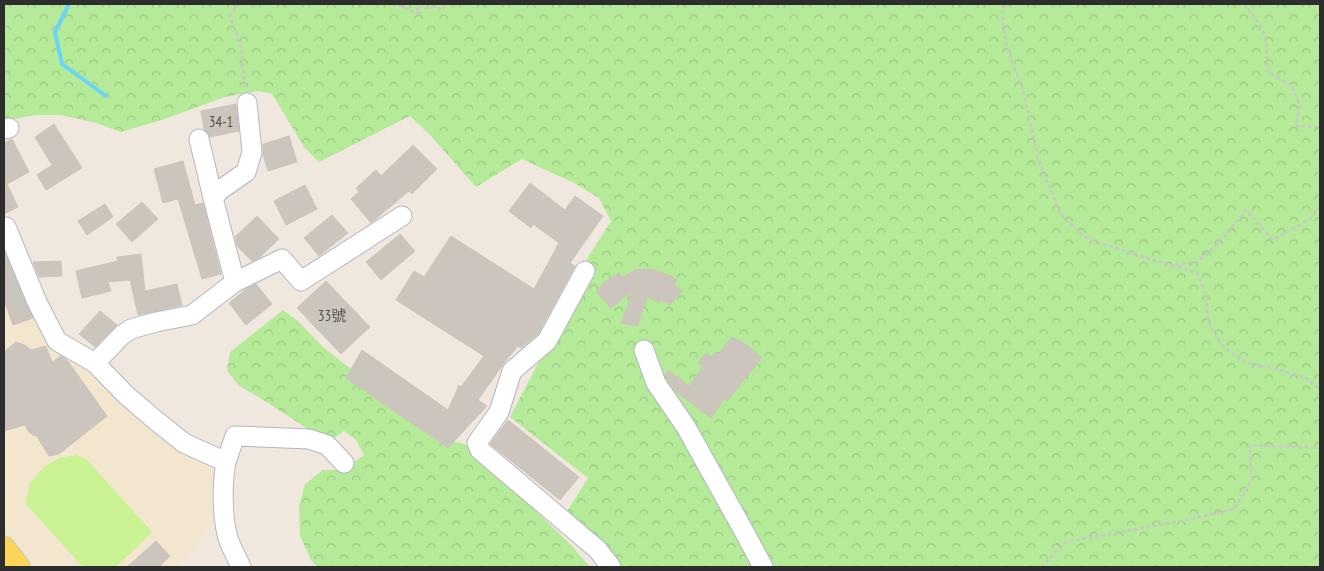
<svg xmlns="http://www.w3.org/2000/svg" width="1324" height="571" viewBox="0 0 1324 571" font-family="'PT Sans Narrow','Noto Sans TC',sans-serif">
<defs>
<pattern id="forest-crowns" width="20" height="18" patternUnits="userSpaceOnUse" patternTransform="scale(1.25)"><rect width="20" height="18" fill="#b5ea98"/><path d="M2 6a3 3 0 1 1 6 0M12 15a3 3 0 1 1 6 0" fill="none" stroke="#9cc983"/></pattern>
</defs>
<rect width="100%" height="100%" fill="#f0e8df"/>
<!-- education -->
<path fill="#f2e6ce" d="M4 238 34 301 90 366 168 438 214 471 219 484V493L215 519 193 550 176 567H33L4 532Z"/>
<!-- forest -->
<path fill="url(#forest-crowns)" d="M4 4H1320V567H617L564 516 588 478 510 417 548 344 585 262 611 221 599 198 574 183 522 159 476 187 431 136 410 116 319 162 304 147 272 94 258 91 225 97 165 119 121 132 96 123 61 115H35L4 121Z
M283 310 299 322 323 347 351 369 346 378 448 448 454 442 462 443 474 451 570 544 590 567H317L311 560 300 536 299 506 305 484 323 470H343L364 455 356 440 344 431 330 441 317 435 268 403 238 385 227 370 230 352Z"/>
<!-- pitch -->
<path fill="#caf293" d="M76 455 86 459 152 532 116 567H83L25 503 30 483 44 467 59 458Z"/>
<g fill="none" stroke-linecap="round" stroke-linejoin="round">
<!-- stream -->
<path stroke="#6bd4f8" stroke-width="4" d="M69 4 55 32 62 64 106 96"/>
</g>
<!-- building -->
<path fill="#cbc5be" stroke="#ccc5b8" d="M236 104 239 131 210 137 207 132 204 129 201 111Z
M54 124 82 168 46 190 37 175 52 165 35 137Z
M289 136 297 162 268 171 263 155V144Z
M12 139 29 172 7 184 18 207 4 214V143Z
M413 145 437 169 412 194 409 191 371 223 351 199 359 192 356 188 376 170 381 176Z
M183 161 195 205 203 203 221 274 202 279 178 199 163 203 154 169Z
M530 183 565 210 575 196 603 216 570 263 575 266 538 334 521 348 518 346 504 363 478 400 487 406 448 448 346 378 362 350 448 410 459 385 461 387 484 356 396 300 414 271 424 277 451 236 534 289 559 243 533 224 531 228 509 211Z
M305 185 317 209 286 225 274 201Z
M142 202 158 219 132 242 116 224Z
M105 204 113 217 87 235 78 221Z
M332 215 348 233 319 256 304 238Z
M257 216 279 239 259 258 252 261 237 246 235 237Z
M400 234 415 251 381 280 366 262Z
M4 251 33 318 13 325 4 300Z
M141 254 145 291 177 284 182 305 138 315 130 280 108 282 111 291 82 298 76 271 118 261 117 257Z
M61 261 62 276 39 277 33 262Z
M642 269 654 270 671 276 677 280 674 284 682 291 670 305 661 300 660 303 648 297 643 309 638 326 621 323 633 291 611 308 596 292 603 283 619 273 622 277 636 270Z
M326 281 370 327 341 354 297 308Z
M256 284 272 304 246 325 229 303 246 289Z
M100 311 117 325 95 347 79 334Z
M732 337 747 345 762 358 727 401 724 399 711 418 676 392 665 375 668 370 689 386 703 367 698 363 706 353 712 357 715 352 718 354Z
M16 342 25 345 31 350 46 346 52 362 61 356 67 360 107 416 59 454 49 456 36 435 34 436 28 431 25 425 4 431V352Z
M508 420 579 477 560 500 490 444Z
M156 541 170 556 159 567H127Z"/>
<g fill="none" stroke-linecap="round" stroke-linejoin="round">
<!-- minor casing -->
<g stroke="#b3b6c2" stroke-width="21">
<path id="minor" d="M4 129 9 128
M199 139 213 198
M4 228 6 227 37 302 57 341 95 363
M585 271 547 341 512 371 499 412 477 443 480 450 598 550 611 567
M235 282 213 198 220 190 246 172 252 152 247 103
M644 350 656 383 686 427 746 535 763 567
M226 462 235 436 309 439 327 445 344 463
M241 567C237 557 231 548 228 538 222 517 222 483 226 462L184 443 154 419 125 394 95 363 122 335 131 329 156 322 192 315 235 282 282 259 301 281 402 216"/>
</g>
<!-- major casing -->
<g stroke="#c8c8c8" stroke-width="24">
<path id="major" d="M4 548 19 567"/>
</g>
<!-- path -->
<path stroke="#c8c8c8" stroke-width="2.5" stroke-dasharray="4 2.5" stroke-linecap="butt" d="M240 4 232 12 230 16 241 46 245 89
M377 4V5L382 4
M392 4C397 6 400 6 404 7 411 9 412 14 420 13L416 7 427 8 435 7 442 9 446 4
M1006 4 1002 16 1007 47 1023 90 1038 158 1060 213 1084 237 1133 254 1189 270 1198 274 1206 296 1208 322 1222 345 1234 355 1248 363 1277 369 1306 378 1320 389
M1244 4C1251 13 1261 23 1264 34 1267 44 1267 60 1267 71L1292 86 1300 105 1296 126 1319 127 1320 128
M1175 265 1197 262 1219 243 1246 210 1273 240 1310 219 1320 207
M1041 567 1066 542 1191 519 1234 509 1252 479 1249 445 1320 448"/>
<!-- minor -->
<use href="#minor" stroke="#fff" stroke-width="19"/>
<!-- major -->
<use href="#major" stroke="#fcd458" stroke-width="22"/>
</g>
<g text-anchor="middle" dominant-baseline="central" stroke-width="5" stroke-linejoin="round" paint-order="stroke">
<!-- number labels -->
<g font-size="15" fill="#545351">
<text x="221" y="121">34-1</text>
<text x="332" y="315">33號</text>
</g>
</g>
<!-- border -->
<rect width="1324" height="571" fill="none" stroke="#2d2d2d" stroke-width="10"/>
</svg>
